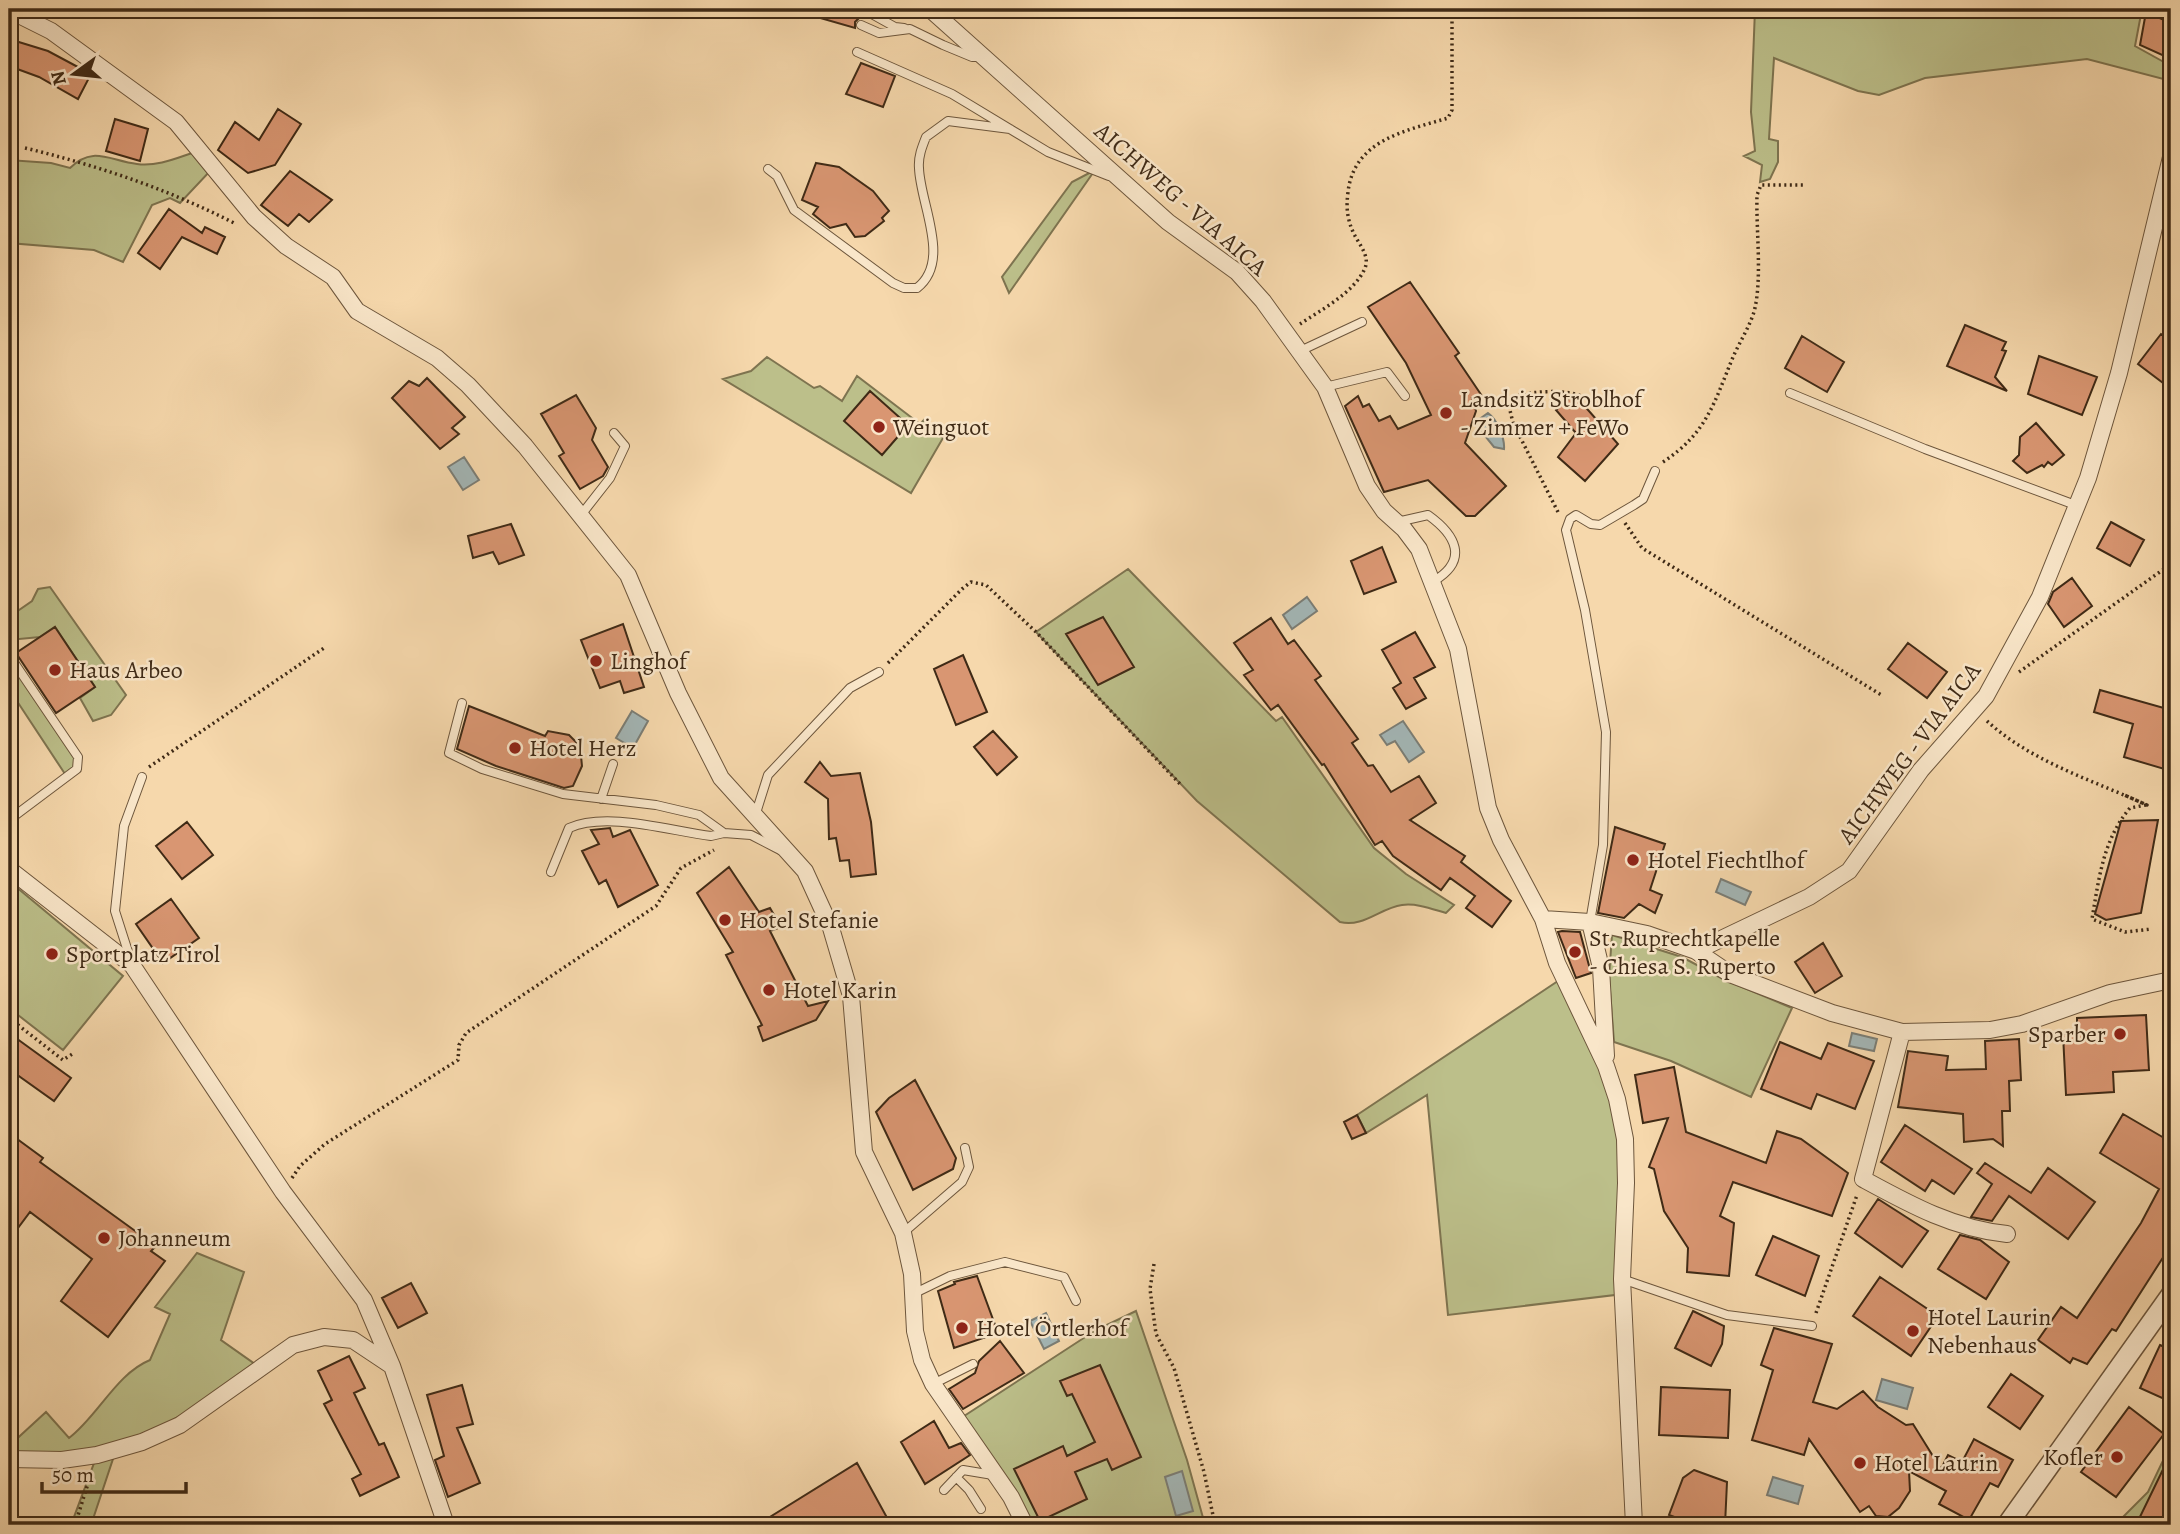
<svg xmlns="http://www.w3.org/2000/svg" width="2180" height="1534" viewBox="0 0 2180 1534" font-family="Alegreya,serif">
<rect width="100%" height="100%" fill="#f6d8ac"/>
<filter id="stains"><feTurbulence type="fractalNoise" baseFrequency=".00286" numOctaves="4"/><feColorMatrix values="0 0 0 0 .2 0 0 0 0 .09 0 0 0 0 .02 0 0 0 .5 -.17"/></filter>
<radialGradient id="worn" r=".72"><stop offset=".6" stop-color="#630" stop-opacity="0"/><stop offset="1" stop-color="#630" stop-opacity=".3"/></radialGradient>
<!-- green -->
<path fill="#bcbf8a" stroke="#7e7450" stroke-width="2" d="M1755 9H2142L2135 46 2171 66V81L2087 59 1925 78 1879 95 1858 91 1774 58 1769 139 1778 141V162L1770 179 1760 182 1762 165 1744 156 1755 151 1751 112Z
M198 151 212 169 180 203 170 198 152 205 123 262 94 250 9 243V160L51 163 70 168C93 145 110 161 137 164 158 167 179 157 198 151Z
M1095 170 1009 293 1002 277 1072 182Z
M767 357 814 388 820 386 842 401 857 376 920 424 924 420 943 438 911 493 723 379 751 371Z
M1128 569 1276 721 1282 717 1374 848 1406 874 1454 905 1446 913C1432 909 1417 903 1402 905 1380 908 1363 928 1340 922L1197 801 1036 632Z
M50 587 126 695 111 715 93 721 80 698 95 687 55 627 40 637 9 640V617L32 601 38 589Z
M9 655 79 764 67 777 9 689Z
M9 881 123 976 63 1050 9 1008Z
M1612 935 1682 957 1723 979 1792 1008 1751 1097 1671 1061 1614 1042 1609 977Z
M1564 977 1617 1099 1623 1294 1448 1315 1427 1095 1366 1133 1357 1115Z
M197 1253 244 1272 221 1340 262 1369 115 1453 91 1525H71L97 1455 9 1459V1446L46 1412 69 1438C98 1416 116 1374 150 1360L170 1314 155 1307Z
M1136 1311 1187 1460 1205 1525H1026L958 1420 1096 1330Z
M2171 1444V1525H2115L2148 1492Z"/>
<!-- water -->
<path fill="#a3b6b6" stroke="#7b7e76" stroke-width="2" d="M1488 413C1497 419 1505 439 1504 449L1494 447 1477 426 1478 420Z
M464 457 479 480 463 490 448 467Z
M1307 597 1317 611 1292 629 1283 615Z
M632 711 648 721 633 748 616 738Z
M1403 721 1424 752 1409 762 1395 741 1387 745 1380 735Z
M1721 879 1751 892 1745 905 1716 892Z
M1852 1033 1877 1039 1874 1051 1849 1046Z
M1046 1313 1059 1341 1044 1349 1030 1321Z
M1882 1379 1913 1388 1907 1409 1876 1400Z
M1182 1471 1193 1511 1176 1516 1165 1477Z
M1773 1477 1803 1486 1798 1504 1767 1495Z"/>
<!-- building -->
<path fill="#d99672" stroke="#3f2a16" stroke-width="2" d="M804 9H862V15L855 22V28L803 13Z
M2146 12 2171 23V59L2140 45Z
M9 39 48 51 91 74 78 99 39 77 9 66Z
M861 63 895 76 883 107 846 94Z
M278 109 301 124 275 165 248 173 218 150 235 122 259 140Z
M115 119 148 129 140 161 106 151Z
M816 163 839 167 873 191 889 211 882 218 884 221 865 236 855 237 846 224 830 228 813 214 818 207 802 200Z
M290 171 332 200 309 222 299 214 288 226 261 205Z
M169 209 202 233 205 227 225 237 217 254 182 237 160 269 138 253Z
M1410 282 1459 353 1455 356 1482 396 1472 398 1476 411 1465 443 1506 486 1475 516H1466L1428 480 1384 492 1345 406 1358 396 1363 407 1369 404 1379 421 1390 416 1398 429 1431 415 1406 363 1368 307Z
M1965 325 2006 342 2002 350 2006 351 1995 377 2007 391 1947 366Z
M2161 334 2171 341V389L2138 364Z
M1802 336 1844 362 1827 392 1785 368Z
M2039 356 2097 377 2082 415 2028 394Z
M427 378 465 417 452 428 459 434 440 449 392 398 409 381 419 386Z
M870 391 908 425 882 455 844 421Z
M1574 394 1618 444 1585 481 1558 457 1576 433 1556 410Z
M576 395 596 428 592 440 608 467 603 476 580 489 559 456 564 453 541 414Z
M2036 423 2064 455 2052 465 2048 462 2044 467 2042 465 2027 473 2013 461 2019 455 2020 437Z
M2111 522 2144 540 2130 566 2097 548Z
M511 524 524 555 499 564 493 552 473 558 468 536Z
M1382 547 1396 582 1364 594 1351 561Z
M2072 578 2092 606 2064 627 2048 604 2053 592Z
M1103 617 1134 667 1098 685 1066 634Z
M1271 618 1288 644 1294 640 1321 676 1315 680 1358 739 1352 743 1368 766 1373 765 1391 792 1419 776 1436 803 1410 820 1465 856 1461 862 1511 901 1492 927 1466 908 1475 896 1450 878 1441 890 1393 856 1382 841 1375 845 1324 764 1322 765 1278 705 1271 710 1244 675 1253 670 1234 643Z
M623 624 644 687 624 693 620 681 600 688 581 640Z
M55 627 95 687 56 713 16 653Z
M1415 632 1435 667 1414 678 1426 698 1406 709 1393 688 1401 683 1382 650Z
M1908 643 1947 672 1927 698 1888 669Z
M963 655 987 712 956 725 934 669Z
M2100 690 2171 710V771L2124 757 2133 724 2094 712Z
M469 706 545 736 548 731 569 735 578 744 581 756 582 766 573 786 564 788 496 766 457 749Z
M993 731 1017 757 997 775 974 747Z
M820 762 831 776 860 773 871 822 876 874 851 877 849 860 840 861 836 838 829 839 828 799 805 782Z
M2158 820 2141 913 2106 920 2095 914 2121 821Z
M187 822 213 855 182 879 156 846Z
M1615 827 1665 844 1650 890 1662 895 1655 913 1639 904 1624 918 1598 913Z
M610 828 613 837 630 830 658 885 618 907 606 880 599 884 582 851 599 844 591 830Z
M729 867 759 912 770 908 781 927 770 931 808 1006 828 1001 816 1020 763 1041 758 1027 762 1025 726 955 733 952 697 893Z
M171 899 199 938 163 963 136 924Z
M1562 931 1580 932 1591 973 1576 978 1558 932Z
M1823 943 1842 976 1815 993 1795 962Z
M2146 1015 2149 1070 2113 1072 2114 1092 2066 1095 2063 1034 2077 1033V1018Z
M9 1033 71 1078 54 1101 9 1069Z
M2019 1039 2021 1080 2009 1081 2010 1111H2002L2003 1146 1993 1139 1964 1142 1963 1114 1898 1107 1908 1051 1948 1056 1946 1070 1986 1069 1985 1041Z
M1780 1042 1821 1059 1828 1043 1874 1061 1855 1109 1817 1094 1811 1109 1761 1089Z
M1674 1067 1686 1132 1766 1163 1777 1131 1801 1139 1848 1173 1832 1216 1733 1182 1720 1216 1734 1223 1729 1276 1687 1272 1688 1248 1664 1211 1654 1169 1649 1167 1668 1118 1643 1123 1635 1075Z
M915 1080 956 1158 953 1169 913 1190 876 1112 889 1098Z
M2123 1114 2171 1142V1245L2116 1331 2112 1329 2087 1364 2073 1358 2070 1363 2038 1340 2061 1307 2077 1318 2141 1223 2159 1189 2100 1153Z
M1357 1115 1366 1133 1352 1139 1344 1122Z
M1905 1125 1972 1169 1954 1194 1932 1180 1925 1191 1881 1162Z
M9 1133 43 1158 40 1162 156 1246 151 1251 165 1261 108 1337 61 1301 92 1259 30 1212 9 1240Z
M1985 1163 2031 1193 2048 1168 2095 1202 2068 1239 2009 1196 1992 1221 1971 1217 1992 1184 1977 1173Z
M1878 1199 1928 1231 1902 1267 1855 1233Z
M1960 1235 1980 1240 2009 1262 1986 1299 1938 1269Z
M1773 1236 1819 1256 1805 1296 1756 1275Z
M977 1276 998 1333 954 1348 938 1291 955 1284 954 1282Z
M1880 1277 1938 1316 1911 1356 1853 1316Z
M411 1283 427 1313 398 1328 382 1298Z
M1693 1311 1724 1326 1722 1344 1711 1366 1675 1348Z
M1774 1328 1832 1344 1813 1402 1837 1409 1863 1391 1878 1407 1906 1425 1913 1424 1941 1469 1948 1455 1962 1462 1974 1439 2013 1460 1998 1487 1990 1483 1969 1520 1939 1504 1946 1491 1909 1471 1910 1491 1899 1508 1888 1517 1876 1516 1869 1506 1860 1512 1809 1439 1804 1455 1752 1440 1773 1370 1761 1365Z
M1000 1341 1024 1373 963 1409 949 1389 975 1373 979 1361Z
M2160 1345 2171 1350V1402L2140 1388Z
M349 1356 365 1388 354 1393 379 1445 384 1443 399 1477 360 1496 352 1479 361 1474 324 1404 332 1400 318 1371Z
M1100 1365 1141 1457 1112 1470 1107 1459 1075 1472 1087 1499 1040 1521 1014 1469 1063 1446 1067 1456 1095 1442 1072 1394 1067 1396 1060 1381Z
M2011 1374 2043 1396 2020 1429 1988 1407Z
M462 1385 473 1424 457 1428 480 1483 448 1497 435 1460 444 1456 427 1395Z
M1661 1387 1730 1390 1728 1438 1659 1435Z
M2129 1407 2164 1434 2116 1497 2081 1472Z
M934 1421 949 1448 961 1443 970 1455 925 1484 901 1442Z
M2171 1453V1525H2136Z
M857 1463 891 1525H757Z
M1694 1470 1727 1482 1725 1525H1696L1669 1515 1683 1478Z"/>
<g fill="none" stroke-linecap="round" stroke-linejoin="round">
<!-- service casing -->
<g stroke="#6d563c" stroke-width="10">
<path id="service" d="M868 12 895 27 904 28
M861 25 879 33 910 29 943 45 972 57H981
M857 52 952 94 1048 152 1109 176
M768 169 777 176 794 210 893 283 904 288H917C952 261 920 204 919 168 918 157 922 147 926 137L948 121 1010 129
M1300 351 1362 322
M1325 387 1387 372 1405 396
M1790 393 1925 449 2078 506
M581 515 610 478 625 446 614 433
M1397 522 1428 515C1456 535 1469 560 1434 581
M9 655 78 757 77 769 9 820
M462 703 449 753 482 769 563 794 656 805 699 815 724 833 751 835 780 850
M601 799 613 764
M756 813 768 775 850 688 879 672
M551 872 569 828C607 811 670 831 711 836L724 833
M1590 922 1603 845 1606 732 1585 610 1566 530 1570 519 1576 515 1591 524 1600 525 1634 505 1643 499 1655 471
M131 961 115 911 124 826 142 777
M903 1233 962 1182 969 1167 965 1148
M1622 1279 1727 1315 1812 1326
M913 1294 950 1276 1005 1262 1064 1277 1076 1301
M933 1384 973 1364
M956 1477 969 1490 981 1509
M944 1490 963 1470 993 1475"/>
</g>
<!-- minor casing -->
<g stroke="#6d563c" stroke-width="18">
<path id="minor" d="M930 9 1168 222 1237 272 1263 301 1325 387 1367 486 1384 511 1404 529 1419 549 1458 649 1488 808 1501 840 1543 919 1557 963 1606 1066 1617 1099 1625 1139 1626 1183 1622 1279 1634 1525
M9 10 51 31 176 122 254 217 286 246 333 277 357 311 437 358 468 385 525 446 628 575 678 693 721 778 805 871 831 928 851 996 864 1152 903 1233 912 1274 915 1331 922 1360 933 1384 1011 1497 1025 1525
M9 869 132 965 283 1192 364 1300 392 1366
M1543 919 1590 922 1647 934 1696 951 1730 974 1832 1013 1902 1032 1990 1030 2022 1024 2110 993 2171 980
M1590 922 1601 968 1606 1056
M1696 951 1809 897 1849 871 1921 770 1986 696 2040 597 2088 478 2119 373 2171 157
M1902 1032 1863 1179C1909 1204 1954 1229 2007 1234
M9 1459 62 1460 97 1455 142 1442 180 1425 293 1345 324 1337 353 1340 392 1366 446 1525"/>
</g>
<!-- tertiary casing -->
<g stroke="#6d563c" stroke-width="22">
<path id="tertiary" d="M2007 1525 2171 1295"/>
</g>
<!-- path -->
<path stroke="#3f2a16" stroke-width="3.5" stroke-dasharray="2 3.5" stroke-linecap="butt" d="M25 148C99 166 168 189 236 224
M1300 324C1321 310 1355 292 1365 268 1370 256 1359 244 1354 234 1347 219 1346 208 1348 192 1354 140 1405 131 1448 118L1452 110V9
M1663 462C1707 433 1714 403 1733 357 1740 341 1751 325 1755 308 1762 275 1756 230 1757 195L1761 185H1805
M1558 512 1513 423 1509 406 1514 397C1531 391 1564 389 1581 396
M1625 523 1642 548 1883 696
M888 663 962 589 971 582 986 585 1036 632 1181 785
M2019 672 2171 564
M1987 721C2030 761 2094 781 2147 805L2122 794
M149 767 324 648
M2146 805 2130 808C2103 840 2099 878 2092 919L2125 932 2152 929
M9 1018 63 1060 74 1053
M292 1178 300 1166 325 1144 458 1060 459 1045 466 1033 656 906 681 868 714 850
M1154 1264 1150 1289 1156 1334 1174 1368 1204 1472 1215 1525
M1816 1313 1857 1195
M75 1525 91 1474"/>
<!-- service -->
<use href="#service" stroke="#f9e6c9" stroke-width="8"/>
<!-- minor -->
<use href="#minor" stroke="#f9e6c9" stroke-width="16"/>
<!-- tertiary -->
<use href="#tertiary" stroke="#f9e6c9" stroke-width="19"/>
</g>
<!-- markers -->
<g fill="#8f2418" stroke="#f9e6c9" stroke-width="2.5">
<circle cx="1446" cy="413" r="7"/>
<circle cx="879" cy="427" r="7"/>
<circle cx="596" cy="661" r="7"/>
<circle cx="55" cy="670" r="7"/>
<circle cx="515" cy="748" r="7"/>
<circle cx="1633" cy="860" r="7"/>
<circle cx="725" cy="920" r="7"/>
<circle cx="1575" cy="952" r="7"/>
<circle cx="52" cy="954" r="7"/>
<circle cx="769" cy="990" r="7"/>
<circle cx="2120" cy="1034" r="7"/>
<circle cx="104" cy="1238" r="7"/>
<circle cx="962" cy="1328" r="7"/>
<circle cx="1913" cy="1331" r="7"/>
<circle cx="2117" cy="1457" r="7"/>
<circle cx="1860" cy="1463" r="7"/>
</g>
<g text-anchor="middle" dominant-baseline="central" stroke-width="5" stroke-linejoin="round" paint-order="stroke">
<!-- street labels -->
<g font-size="24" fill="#3f2a16" stroke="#f9e6c9">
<text transform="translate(1181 199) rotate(41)">AICHWEG - VIA AICA</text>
<text transform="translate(1909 753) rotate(-53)">AICHWEG - VIA AICA</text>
</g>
<!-- poi labels -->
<g font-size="24" fill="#3f2a16" stroke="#f9e6c9" text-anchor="start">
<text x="1460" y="399">Landsitz Stroblhof<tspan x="1460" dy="28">- Zimmer + FeWo</tspan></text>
<text x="893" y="427">Weinguot</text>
<text x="610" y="661">Linghof</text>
<text x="69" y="670">Haus Arbeo</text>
<text x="529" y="748">Hotel Herz</text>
<text x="1647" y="860">Hotel Fiechtlhof</text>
<text x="739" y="920">Hotel Stefanie</text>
<text x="1589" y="938">St. Ruprechtkapelle<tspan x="1589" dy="28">- Chiesa S. Ruperto</tspan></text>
<text x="66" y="954">Sportplatz Tirol</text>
<text x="783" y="990">Hotel Karin</text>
<text x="2106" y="1034" text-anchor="end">Sparber</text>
<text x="118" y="1238">Johanneum</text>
<text x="1927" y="1317">Hotel Laurin<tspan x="1927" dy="28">Nebenhaus</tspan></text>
<text x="976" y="1328">Hotel Örtlerhof</text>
<text x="2103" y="1457" text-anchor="end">Kofler</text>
<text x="1874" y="1463">Hotel Laurin</text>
</g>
</g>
<!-- margin -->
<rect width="2180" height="1534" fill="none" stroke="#f6d8ac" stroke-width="35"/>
<rect x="10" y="10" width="2159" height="1513" fill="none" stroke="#3f2a16" stroke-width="3.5"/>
<rect x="18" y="18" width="2145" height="1499" fill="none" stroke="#3f2a16" stroke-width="2"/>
<!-- north arrow -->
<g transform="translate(74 74) rotate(255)" stroke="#f9e6c9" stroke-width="5" paint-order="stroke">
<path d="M0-5L12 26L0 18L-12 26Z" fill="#3f2a16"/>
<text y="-10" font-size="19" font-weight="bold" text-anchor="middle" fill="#3f2a16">N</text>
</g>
<!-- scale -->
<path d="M42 1482v10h144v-10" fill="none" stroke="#3f2a16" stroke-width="3.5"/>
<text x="52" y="1482" font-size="21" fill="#3f2a16" stroke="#f9e6c9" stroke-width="5" paint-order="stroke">50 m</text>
<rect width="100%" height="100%" filter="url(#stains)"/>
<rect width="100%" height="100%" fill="url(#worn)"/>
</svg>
